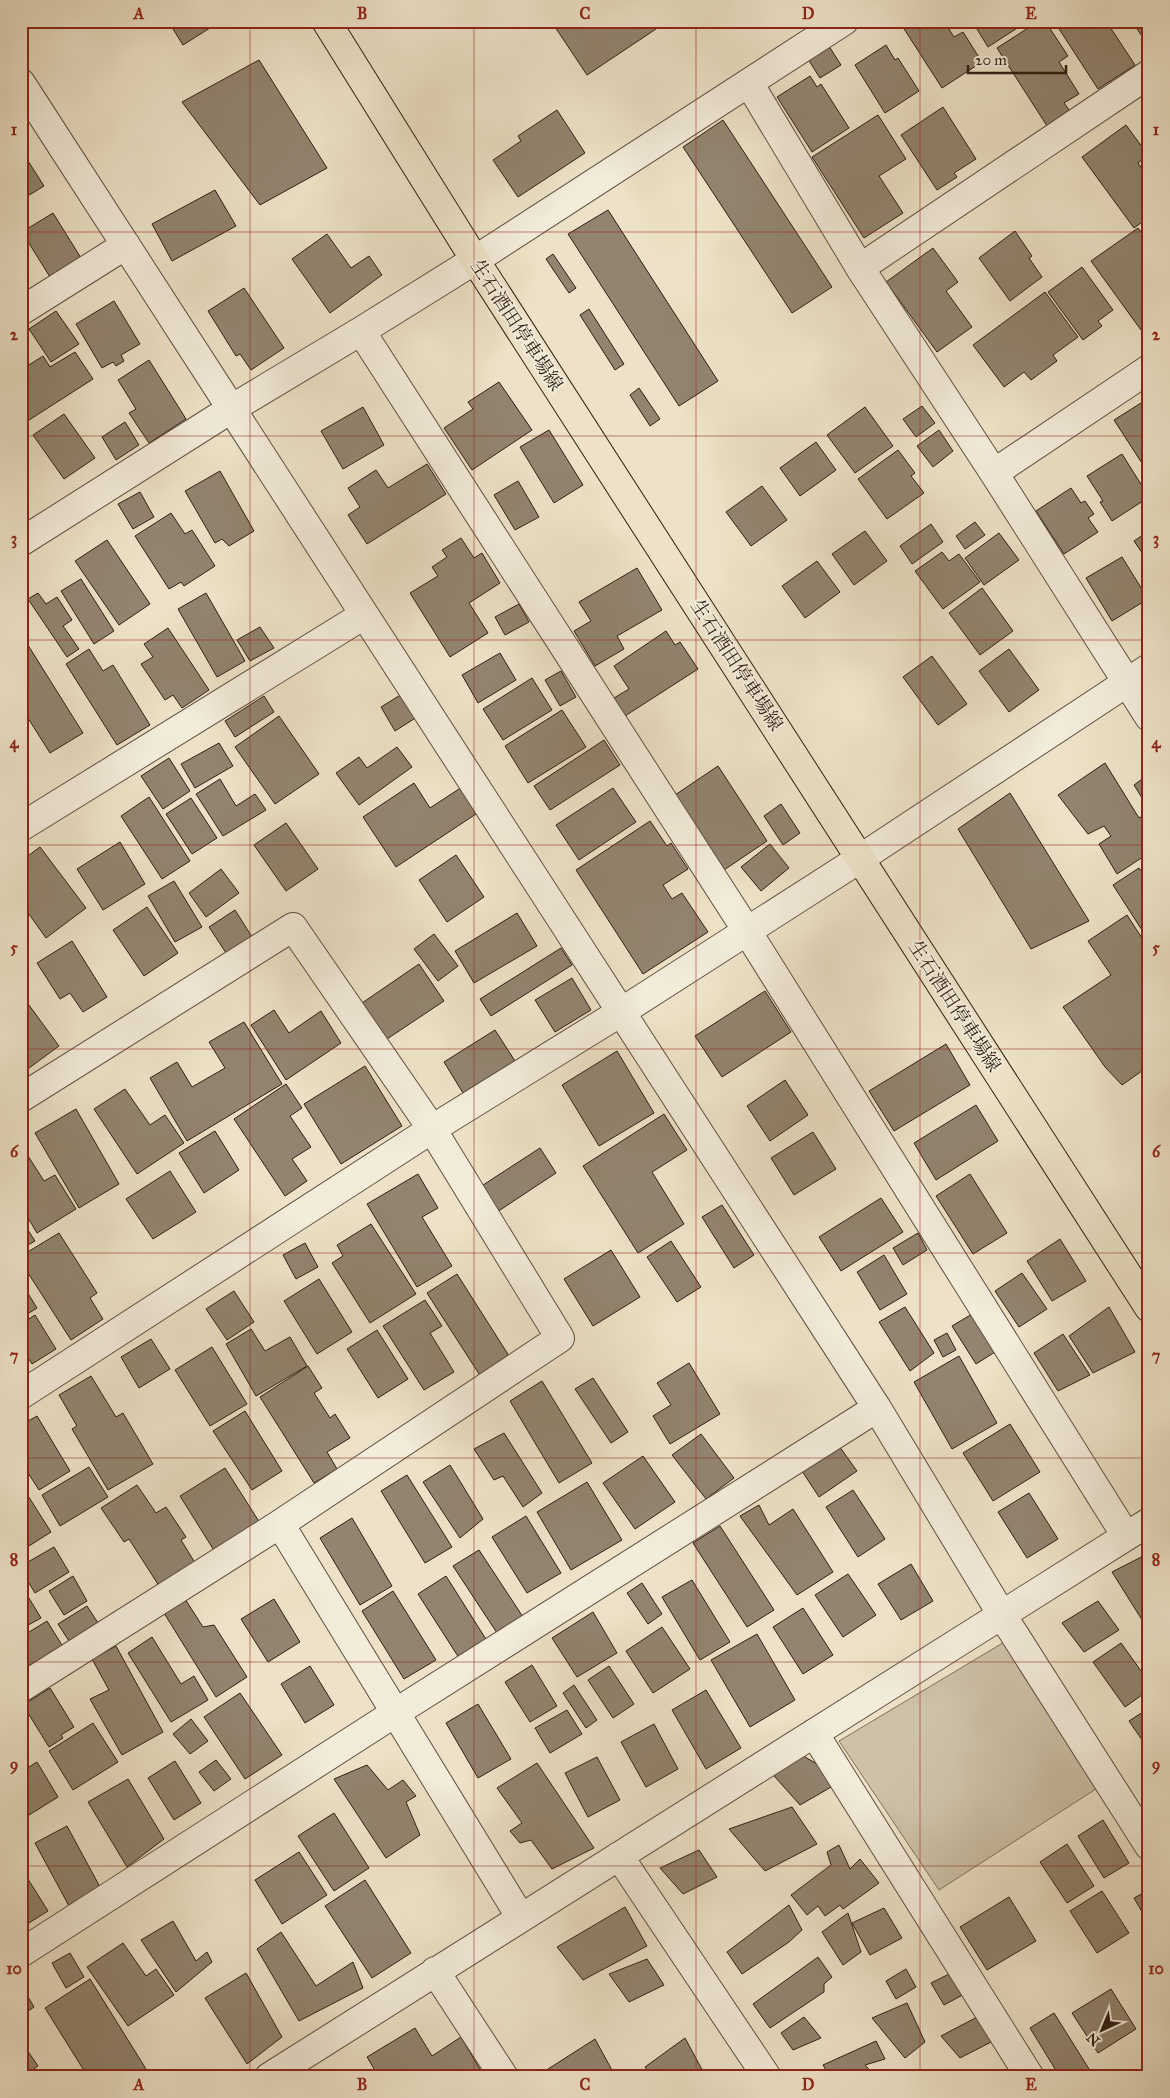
<svg xmlns="http://www.w3.org/2000/svg" width="1170" height="2098" viewBox="0 0 1170 2098" font-family="'IM FELL Great Primer','Noto Serif JP',serif">
<rect width="100%" height="100%" fill="#ede2c7"/>
<filter id="stains"><feTurbulence type="fractalNoise" baseFrequency=".004" numOctaves="4"/><feColorMatrix values="0 0 0 0 .2 0 0 0 0 .09 0 0 0 0 .02 0 0 0 .5 -.17"/></filter>
<radialGradient id="worn" r=".72"><stop offset=".6" stop-color="#630" stop-opacity="0"/><stop offset="1" stop-color="#630" stop-opacity=".3"/></radialGradient>
<!-- green -->
<path fill="#cdc1a8" stroke="#7e705d" d="M1006 1641 1099 1787 939 1890 839 1741Z"/>
<!-- building -->
<path fill="#928470" stroke="#301e12" d="M168 21H221L183 45Z
M551 21H668L587 75Z
M906 21H944L954 37 963 32 982 62 942 88 901 24Z
M972 21H1024L1025 23 988 47Z
M1039 21H1045L1068 56 1059 62 1079 94 1064 103 1072 114 1049 129 997 48Z
M1054 21H1106L1135 65 1098 89Z
M1132 21H1149V47Z
M825 40 841 65 820 78 804 53Z
M886 45 895 60 898 58 919 91 885 113 855 65Z
M259 60 327 168 260 205 182 102Z
M810 76 817 87 821 84 849 128 812 152 777 97Z
M943 107 976 159 954 173 957 177 937 190 901 135Z
M557 110 585 153 518 197 493 160 521 141 518 136Z
M878 115 906 159 879 176 903 213 864 238 812 157Z
M723 120 832 287 792 313 683 147Z
M1126 125 1148 155 1138 163 1145 173 1149 170V217L1134 228 1082 157Z
M21 150 44 186 21 200Z
M215 190 236 226 172 261 152 224Z
M608 210 718 381 679 406 568 234Z
M53 213 81 258 50 277 22 232Z
M1138 228 1149 243V325L1141 330 1091 261Z
M1015 231 1032 256 1029 258 1042 277 1010 301 979 258Z
M327 234 351 268 369 256 382 275 330 313 292 259Z
M933 248 958 282 946 291 972 327 937 352 886 282Z
M553 254 576 288 569 293 546 259Z
M1082 267 1113 310 1098 321 1102 326 1083 340 1048 292Z
M244 288 284 348 251 370 240 354 236 356 208 311Z
M1045 292 1078 337 1053 355 1057 361 1031 380 1024 372 1004 387 973 345Z
M114 301 140 344 121 355 124 361 116 366 113 362 102 368 76 324Z
M589 309 624 364 615 370 580 315Z
M56 311 79 344 51 362 29 329Z
M75 352 93 379 26 422 21 414V370L43 356 50 367Z
M149 360 186 419 149 443 129 413 136 409 118 380Z
M499 382 532 430 472 470 444 428 473 409 468 402Z
M639 388 660 419 650 426 630 395Z
M1149 398V474L1114 420Z
M922 406 935 423 916 437 903 419Z
M363 407 384 445 343 469 321 431Z
M865 407 893 446 855 473 827 435Z
M64 414 95 458 64 479 33 435Z
M125 422 139 445 116 460 102 437Z
M549 430 583 485 554 503 520 447Z
M939 430 953 451 933 467 917 446Z
M816 442 836 470 800 496 780 468Z
M898 450 915 473 911 476 924 493 887 519 858 479Z
M1122 454 1149 497 1112 521 1100 502 1103 501 1087 476Z
M427 464 446 494 367 544 348 515 360 507 348 488 376 470 388 488Z
M220 471 254 531 229 546 222 539 215 543 185 491Z
M518 481 539 517 515 530 494 495Z
M762 486 787 520 751 546 726 512Z
M1071 488 1081 503 1085 501 1094 514 1088 518 1098 532 1064 554 1036 511Z
M140 492 154 517 133 529 118 504Z
M171 513 185 534 192 530 215 566 184 586 181 582 169 589 135 536Z
M975 522 985 535 965 549 956 536Z
M931 524 943 542 912 564 900 546Z
M865 531 887 561 854 585 832 554Z
M1149 531V563L1134 541Z
M999 533 1019 560 984 585 965 558Z
M461 538 474 558 482 553 500 583 469 603 488 633 450 657 410 593 438 576 432 567 447 557 442 550Z
M107 540 150 604 119 625 75 561Z
M942 552 949 561 959 554 980 582 943 609 915 571Z
M1122 557 1148 599 1112 621 1086 578Z
M817 561 840 592 805 618 782 586Z
M637 568 662 610 617 636 624 649 595 666 574 631 591 621 579 602Z
M81 579 114 631 94 644 61 591Z
M982 588 1013 631 980 655 949 613Z
M38 593 46 604 57 597 72 620 63 626 79 649 67 657 28 599Z
M206 593 245 661 217 677 178 609Z
M519 604 529 622 505 635 495 617Z
M260 627 274 648 250 661 237 640Z
M168 628 209 690 182 708 173 695 165 700 141 664 153 657 144 644Z
M666 631 675 645 680 642 698 669 625 716 614 698 629 689 614 666Z
M21 634 83 733 50 753 21 707Z
M89 649 103 671 113 665 150 725 117 745 66 664Z
M1009 649 1039 690 1009 712 979 671Z
M500 653 516 680 478 703 462 675Z
M932 656 967 704 938 725 903 677Z
M561 671 576 697 560 706 545 680Z
M532 678 552 710 503 740 483 709Z
M402 694 417 717 395 731 381 707Z
M264 696 274 712 235 737 225 721Z
M562 710 586 747 528 783 505 746Z
M279 716 319 774 275 804 235 747Z
M604 740 620 765 550 810 534 786Z
M219 743 233 766 195 788 181 764Z
M397 747 412 767 359 805 336 773 359 757 367 768Z
M21 758 29 770 21 775Z
M169 758 190 791 163 809 141 776Z
M1105 763 1139 818 1149 812V853L1117 874 1099 844 1111 836 1104 826 1088 834 1058 795Z
M718 766 767 841 724 870 675 795Z
M1149 774V809L1134 785Z
M220 779 236 806 255 794 266 810 223 836 196 794Z
M414 783 430 808 462 787 479 812 396 867 363 817Z
M613 788 636 822 579 860 556 825Z
M1010 793 1089 921 1031 949 958 829Z
M149 797 190 861 162 879 121 816Z
M191 798 217 838 192 854 166 814Z
M781 804 800 833 783 845 764 816Z
M650 821 667 846 671 843 688 869 663 885 672 899 682 893 708 932 643 974 576 870Z
M286 823 318 869 286 891 254 845Z
M120 842 145 884 103 910 77 869Z
M770 844 789 868 761 891 741 867Z
M40 847 86 908 46 938 21 903V861Z
M456 855 484 897 447 922 419 880Z
M1139 868 1149 881V941L1113 885Z
M221 869 239 893 206 917 189 893Z
M174 881 202 927 175 942 148 896Z
M147 907 178 953 144 976 113 930Z
M235 910 254 940 228 956 209 927Z
M517 913 537 946 474 983 455 951Z
M1127 915 1149 949V1066L1122 1085 1105 1067 1063 1007 1111 975 1088 941Z
M434 934 458 966 438 981 414 949Z
M72 941 107 997 83 1012 70 993 60 999 37 963Z
M21 944 29 956 21 961Z
M561 948 572 965 491 1016 480 999Z
M419 964 444 1001 387 1039 362 1003Z
M572 978 591 1010 555 1032 535 1000Z
M765 991 791 1032 722 1077 695 1036Z
M26 1001 59 1046 21 1074V1005Z
M274 1010 289 1033 321 1011 341 1043 286 1080 251 1025Z
M244 1022 282 1084 187 1141 150 1078 177 1062 192 1087 225 1068 209 1042Z
M495 1030 515 1061 463 1093 444 1062Z
M946 1044 970 1085 894 1131 869 1091Z
M617 1051 654 1113 599 1146 562 1085Z
M365 1066 402 1126 341 1164 304 1104Z
M785 1080 808 1115 770 1141 747 1106Z
M286 1084 302 1108 290 1116 311 1147 292 1159 307 1181 285 1196 234 1119Z
M125 1089 150 1125 165 1115 184 1143 137 1174 94 1109Z
M976 1105 998 1141 936 1180 914 1143Z
M76 1109 119 1184 79 1208 35 1133Z
M664 1114 687 1150 652 1172 684 1224 638 1253 583 1166Z
M215 1131 239 1170 204 1193 179 1153Z
M813 1132 836 1169 794 1195 771 1158Z
M21 1145 44 1181 55 1175 76 1209 37 1233 21 1206Z
M540 1148 556 1173 497 1212 480 1187Z
M170 1171 196 1212 153 1239 126 1199Z
M418 1174 438 1208 422 1217 452 1266 417 1287 367 1204Z
M970 1174 1007 1233 973 1254 936 1196Z
M881 1198 903 1232 841 1271 819 1237Z
M722 1205 754 1255 734 1268 702 1217Z
M21 1219 35 1241 21 1249Z
M371 1224 416 1294 370 1323 332 1263 343 1256 337 1245Z
M59 1233 97 1293 90 1298 103 1319 71 1340 21 1262V1256Z
M918 1233 927 1250 903 1265 893 1248Z
M1060 1239 1086 1281 1052 1301 1027 1261Z
M671 1241 701 1287 677 1302 647 1257Z
M305 1243 318 1267 296 1279 283 1255Z
M611 1250 640 1297 593 1326 564 1279Z
M884 1255 907 1294 880 1310 857 1272Z
M1022 1273 1047 1309 1019 1327 995 1291Z
M457 1274 511 1359 481 1377 427 1293Z
M319 1279 352 1332 317 1354 284 1301Z
M21 1282 37 1308 21 1318Z
M234 1291 254 1322 227 1340 206 1309Z
M425 1300 442 1326 430 1333 454 1372 424 1390 383 1326Z
M905 1307 934 1353 910 1371 879 1322Z
M1109 1307 1135 1352 1093 1373 1069 1336Z
M972 1314 995 1352 976 1364 952 1326Z
M35 1315 56 1349 32 1364 21 1347V1324Z
M251 1329 265 1351 290 1337 307 1366 256 1396 226 1344Z
M377 1330 408 1379 378 1398 347 1349Z
M947 1333 956 1350 943 1357 934 1340Z
M1063 1334 1090 1375 1058 1391 1034 1353Z
M151 1339 170 1369 139 1388 121 1357Z
M212 1347 247 1404 210 1426 175 1370Z
M959 1356 997 1423 952 1449 914 1382Z
M689 1363 720 1414 670 1444 653 1416 671 1405 657 1383Z
M308 1366 322 1388 314 1393 330 1418 335 1414 350 1438 327 1452 337 1469 314 1483 260 1397Z
M91 1376 116 1417 123 1413 153 1464 108 1490 72 1429 77 1426 59 1395Z
M593 1378 628 1432 611 1443 575 1389Z
M542 1381 592 1463 559 1483 510 1401Z
M245 1411 282 1471 252 1490 213 1431Z
M37 1416 70 1471 39 1490 21 1462V1425Z
M1010 1424 1040 1472 993 1501 963 1453Z
M504 1433 542 1493 523 1507 503 1476 494 1480 474 1449Z
M701 1434 734 1478 706 1499 672 1455Z
M839 1446 857 1471 819 1497 802 1471Z
M643 1456 675 1502 635 1529 603 1483Z
M450 1465 483 1519 460 1538 423 1482Z
M89 1467 108 1497 60 1526 42 1495Z
M225 1468 260 1523 215 1552 180 1496Z
M407 1475 452 1547 425 1563 381 1491Z
M587 1482 622 1540 571 1570 537 1512Z
M137 1485 156 1513 166 1507 186 1537 181 1540 197 1566 161 1589 129 1539 124 1542 101 1508Z
M853 1490 885 1539 858 1557 826 1507Z
M25 1491 51 1532 21 1551V1494Z
M1029 1493 1058 1539 1027 1558 998 1512Z
M759 1505 769 1525 793 1509 833 1572 797 1595 740 1516Z
M526 1516 561 1573 527 1593 492 1537Z
M352 1518 392 1586 360 1605 320 1538Z
M720 1526 774 1610 747 1627 693 1543Z
M54 1547 69 1572 35 1593 21 1570V1566Z
M479 1550 525 1620 499 1636 453 1566Z
M1149 1553V1631L1112 1572Z
M911 1564 933 1601 901 1620 878 1584Z
M848 1574 876 1615 843 1637 815 1595Z
M73 1576 87 1601 64 1615 49 1591Z
M446 1576 489 1644 461 1661 418 1594Z
M692 1580 730 1642 700 1660 662 1597Z
M642 1583 662 1614 648 1624 627 1593Z
M24 1590 41 1618 21 1629V1591Z
M393 1591 436 1660 404 1679 362 1611Z
M185 1599 203 1627 214 1625 247 1677 216 1697 164 1613Z
M274 1599 300 1642 268 1662 241 1619Z
M1098 1601 1119 1630 1084 1652 1062 1623Z
M87 1606 100 1626 71 1644 58 1624Z
M803 1608 833 1655 803 1674 773 1627Z
M593 1612 617 1653 577 1677 552 1638Z
M47 1621 65 1650 27 1674 21 1665V1637Z
M662 1627 690 1669 653 1693 626 1651Z
M757 1634 795 1700 750 1727 711 1660Z
M152 1637 181 1684 194 1676 208 1700 171 1722 128 1653Z
M1121 1643 1149 1682V1690L1125 1707 1093 1662Z
M116 1646 163 1732 122 1755 90 1699 109 1690 92 1659Z
M532 1665 557 1706 530 1722 505 1682Z
M310 1666 334 1705 305 1723 281 1684Z
M609 1666 634 1704 613 1718 588 1680Z
M574 1685 597 1720 586 1728 563 1693Z
M50 1688 74 1727 61 1735 63 1738 49 1747 23 1705Z
M706 1690 741 1748 706 1769 672 1710Z
M240 1693 282 1755 245 1779 204 1717Z
M478 1704 511 1759 478 1778 446 1723Z
M1149 1708V1750L1129 1721Z
M567 1710 582 1734 550 1753 535 1728Z
M191 1719 208 1741 190 1754 173 1734Z
M93 1723 118 1762 73 1790 49 1751Z
M654 1724 678 1769 646 1787 621 1742Z
M800 1754 822 1767 833 1786 800 1805 767 1768Z
M597 1757 620 1800 588 1817 565 1773Z
M216 1760 231 1779 214 1791 199 1772Z
M175 1761 201 1803 174 1820 148 1778Z
M37 1762 58 1797 21 1820V1772Z
M537 1763 594 1848 552 1869 531 1840 520 1843 510 1831 522 1823 497 1788Z
M367 1765 388 1790 403 1780 416 1796 406 1802 420 1835 386 1858 334 1779Z
M128 1779 164 1839 127 1867 88 1802Z
M792 1807 817 1844 765 1871 729 1829Z
M334 1813 369 1868 334 1891 298 1836Z
M1103 1820 1129 1863 1104 1878 1078 1836Z
M67 1826 100 1887 69 1906 35 1843Z
M1067 1844 1094 1886 1067 1903 1040 1862Z
M839 1845 850 1869 860 1859 879 1883 843 1909 840 1905 825 1916 818 1906 807 1915 791 1895 831 1865 827 1852Z
M699 1850 717 1877 683 1894 660 1868Z
M299 1852 327 1895 282 1924 255 1880Z
M21 1868 48 1911 21 1928Z
M365 1880 411 1953 372 1978 325 1906Z
M1149 1890V1915L1145 1917 1134 1898Z
M1102 1891 1129 1933 1097 1953 1070 1911Z
M1009 1897 1036 1941 987 1970 960 1927Z
M789 1905 802 1930 789 1942 742 1974 727 1952Z
M625 1907 647 1946 583 1980 557 1947Z
M884 1908 902 1938 870 1955 852 1923Z
M848 1913 861 1952 843 1965 822 1932Z
M173 1921 196 1961 207 1952 212 1962 176 1992 141 1940Z
M281 1932 316 1986 353 1962 363 1988 299 2021 257 1949Z
M123 1943 146 1976 156 1969 174 1995 128 2026 87 1967Z
M70 1953 84 1977 66 1988 52 1963Z
M818 1957 832 1977 824 1984V1992L770 2028 753 2004Z
M647 1959 664 1985 629 2002 609 1974Z
M906 1969 916 1987 896 1999 886 1981Z
M955 1971 968 1992 944 2005 931 1983Z
M246 1973 282 2037 247 2064 205 1998Z
M90 1979 151 2077H88L45 2008Z
M21 1985 34 2007 21 2016Z
M1111 1989 1136 2029 1098 2053 1072 2013Z
M907 2003 925 2042 905 2058 872 2018Z
M1054 2013 1094 2077H1060L1030 2028Z
M981 2015 997 2039 960 2058 941 2036Z
M804 2017 821 2038 793 2050 781 2033Z
M415 2028 432 2056 461 2037 481 2071 471 2077H379L367 2057Z
M685 2038 706 2077H652L645 2067Z
M595 2039 613 2072 606 2077H554L548 2069Z
M21 2041 38 2066 22 2077H21Z
M876 2041 885 2059 865 2065 876 2077H830L823 2065Z"/>
<g fill="none" stroke-linecap="round" stroke-linejoin="round">
<!-- minor casing -->
<g stroke="#5f4f3f" stroke-width="30">
<path id="minor" d="M21 83 877 1408 1002 1615 1149 1846
M749 83 860 268 994 473 1149 717
M860 268 1149 74
M21 311 126 245
M361 331 747 931 1126 1536
M994 473 1149 369
M21 542 231 409 361 331 475 260 844 21
M21 827 364 615
M21 1098 293 927 432 1129 560 1338 280 1524 21 1688
M21 1395 432 1129 621 1012 861 858 1149 668
M280 1524 521 1918
M814 1733 1030 2077
M619 1856 767 2077
M21 1953 395 1713 877 1408
M435 1971 504 2077
M269 2077 1149 1522"/>
</g>
<!-- major casing -->
<g stroke="#301e12" stroke-width="30">
<path id="major" d="M326 21 475 260 1149 1308"/>
</g>
<!-- minor -->
<use href="#minor" stroke="#f3ecdb" stroke-width="28"/>
<!-- major -->
<use href="#major" stroke="#ede2c7" stroke-width="28"/>
</g>
<!-- grid -->
<path fill="none" stroke="#8f2418" stroke-width="1" stroke-opacity="0.55" d="M250 21V2077M474 21V2077M696 21V2077M920 21V2077M21 232H1149M21 436H1149M21 640H1149M21 845H1149M21 1049H1149M21 1253H1149M21 1458H1149M21 1662H1149M21 1866H1149"/>
<g text-anchor="middle" dominant-baseline="central" stroke-width="4" stroke-linejoin="round" paint-order="stroke">
<!-- street labels -->
<g font-size="19" fill="#301e12" stroke="#f3ecdb">
<text transform="translate(517 325) rotate(57)">生石酒田停車場線</text>
<text transform="translate(737 665) rotate(57)">生石酒田停車場線</text>
<text transform="translate(955 1006) rotate(57)">生石酒田停車場線</text>
</g>
</g>
<!-- margin -->
<rect width="1170" height="2098" fill="none" stroke="#ede2c7" stroke-width="55"/>
<!-- north arrow -->
<g transform="translate(1102 2030) rotate(224)" stroke="#f3ecdb" stroke-width="4" paint-order="stroke">
<path d="M0-4L9 19L0 12L-9 19Z" fill="#301e12"/>
<text y="-8" font-size="14" font-weight="bold" text-anchor="middle" fill="#301e12">N</text>
</g>
<!-- scale -->
<path d="M968 65v8h98v-8" fill="none" stroke="#301e12" stroke-width="2.5"/>
<text x="975" y="65" font-size="15" fill="#301e12" stroke="#f3ecdb" stroke-width="4" paint-order="stroke">20 m</text>
<rect x="28" y="28" width="1114" height="2042" fill="none" stroke="#8f2418" stroke-width="2"/>
<g font-size="16" text-anchor="middle" font-weight="bold" fill="#8f2418">
<text x="139" y="19">A</text>
<text x="362" y="19">B</text>
<text x="585" y="19">C</text>
<text x="808" y="19">D</text>
<text x="1031" y="19">E</text>
<text x="14" y="135">1</text>
<text x="1156" y="135">1</text>
<text x="14" y="340">2</text>
<text x="1156" y="340">2</text>
<text x="14" y="544">3</text>
<text x="1156" y="544">3</text>
<text x="14" y="748">4</text>
<text x="1156" y="748">4</text>
<text x="14" y="953">5</text>
<text x="1156" y="953">5</text>
<text x="14" y="1157">6</text>
<text x="1156" y="1157">6</text>
<text x="14" y="1361">7</text>
<text x="1156" y="1361">7</text>
<text x="14" y="1565">8</text>
<text x="1156" y="1565">8</text>
<text x="14" y="1770">9</text>
<text x="1156" y="1770">9</text>
<text x="14" y="1974">10</text>
<text x="1156" y="1974">10</text>
<text x="139" y="2090">A</text>
<text x="362" y="2090">B</text>
<text x="585" y="2090">C</text>
<text x="808" y="2090">D</text>
<text x="1031" y="2090">E</text>
</g>
<rect width="100%" height="100%" filter="url(#stains)"/>
<rect width="100%" height="100%" fill="url(#worn)"/>
</svg>
